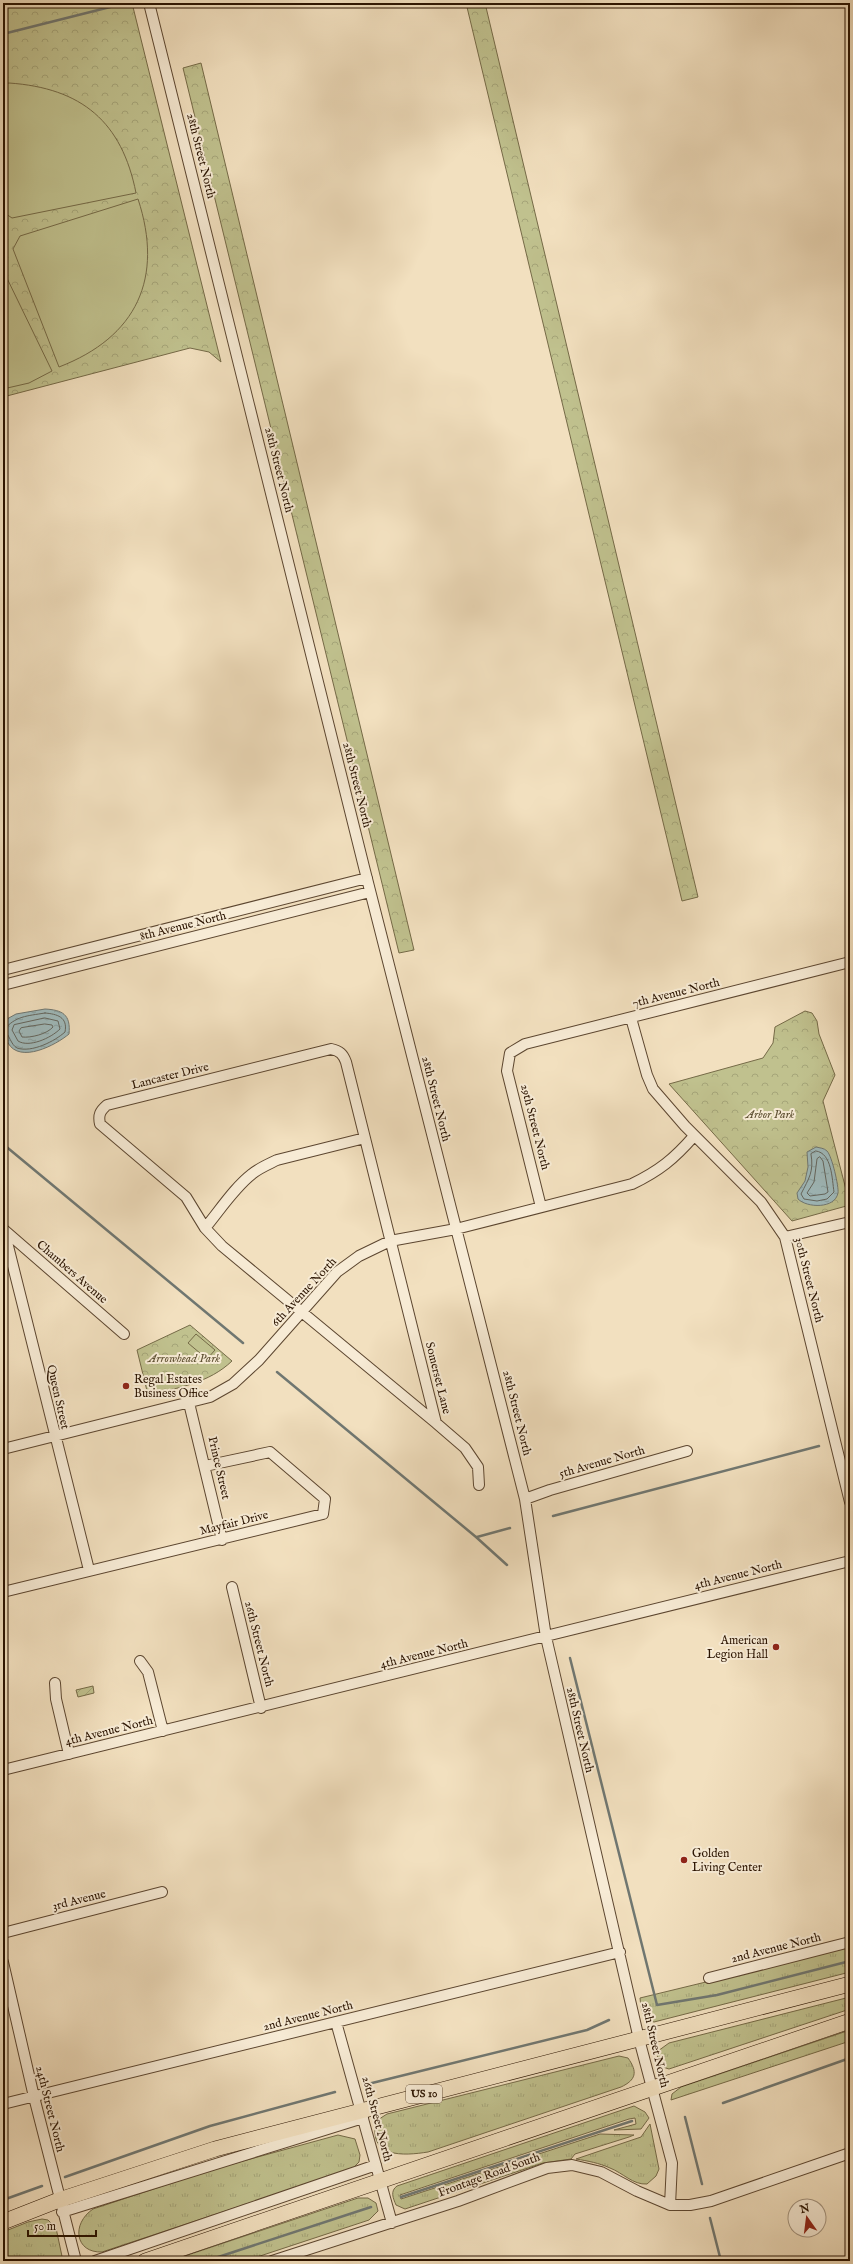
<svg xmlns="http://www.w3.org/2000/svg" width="853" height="2264" viewBox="0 0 853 2264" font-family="'IM FELL English',serif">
<defs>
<pattern id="grass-tufts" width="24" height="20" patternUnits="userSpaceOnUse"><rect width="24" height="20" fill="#c0c18e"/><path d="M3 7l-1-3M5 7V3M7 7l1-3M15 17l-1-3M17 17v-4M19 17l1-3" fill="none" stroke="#a5a579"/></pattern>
<pattern id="forest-crowns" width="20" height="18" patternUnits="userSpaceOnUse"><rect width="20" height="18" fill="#c0c18e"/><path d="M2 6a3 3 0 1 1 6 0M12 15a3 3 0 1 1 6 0" fill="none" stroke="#a5a579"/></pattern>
<pattern id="garden-furrows" width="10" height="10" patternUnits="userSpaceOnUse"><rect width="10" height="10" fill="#c0c18e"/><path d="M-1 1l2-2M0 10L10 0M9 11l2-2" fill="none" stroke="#a5a579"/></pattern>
<pattern id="water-ripples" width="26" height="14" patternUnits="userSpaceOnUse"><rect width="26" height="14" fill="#9fbabc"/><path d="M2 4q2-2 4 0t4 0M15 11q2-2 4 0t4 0" fill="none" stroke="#899fa0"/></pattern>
</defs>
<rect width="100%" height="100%" fill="#f2e0bf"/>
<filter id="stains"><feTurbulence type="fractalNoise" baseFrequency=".005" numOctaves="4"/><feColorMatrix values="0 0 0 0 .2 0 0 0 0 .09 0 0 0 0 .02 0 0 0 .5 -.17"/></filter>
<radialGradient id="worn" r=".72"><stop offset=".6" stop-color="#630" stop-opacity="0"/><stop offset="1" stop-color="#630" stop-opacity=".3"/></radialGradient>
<!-- grass -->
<path fill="url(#grass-tufts)" stroke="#756a47" d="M850 1947V1972L654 2022C642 2020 641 2008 640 1998Z
M850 1997V2009L669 2069C660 2067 656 2060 658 2051L669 2043Z
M850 2030V2041L671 2100 672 2094 681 2087Z
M619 2056 628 2058C638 2072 636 2080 621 2087L428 2152C403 2156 368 2158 376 2121L387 2114Z
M634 2106 645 2112 649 2118 641 2129 614 2130 636 2124 635 2118 629 2119 400 2195 401 2199 600 2134 634 2135 629 2137 575 2154 571 2159 543 2163 405 2209 396 2205C393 2198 390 2191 397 2186Z
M650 2124 659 2169 656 2176 647 2184C633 2185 623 2173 610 2168 599 2163 588 2161 576 2159L641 2137Z
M338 2135 355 2139 360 2155 359 2162 352 2169 102 2252C75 2253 71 2224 93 2209L214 2169Z
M358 2198H368L376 2203 378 2211 369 2220 245 2261H170Z
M42 2219 48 2220 56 2228 63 2261H3V2232L28 2222Z"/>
<!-- forest -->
<path fill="url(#forest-crowns)" stroke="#756a47" d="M3 3H132L221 362 209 352 190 348 3 397Z
M466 3H485L698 897 682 901Z
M201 63 414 950 399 953 183 68Z
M805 1011 812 1013 817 1021 819 1034 835 1075 823 1101 850 1205 792 1221 669 1084 763 1058 773 1043 775 1027Z
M190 1325 232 1361C209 1383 178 1388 148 1395L137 1350Z"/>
<!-- garden -->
<path fill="url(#garden-furrows)" stroke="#756a47" d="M93 1686 94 1693 78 1697 76 1690Z"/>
<!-- pitch -->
<path fill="#c0c18e" stroke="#756a47" d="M9 83C82 88 122 122 136 193L12 218 3 212V84Z
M138 199C164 278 137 337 59 367L13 249 20 236Z
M3 270 52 371 29 383 3 389Z
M196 1334 215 1350 207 1359 188 1343Z"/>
<!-- water -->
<path fill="url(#water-ripples)" stroke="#707771" d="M45 1009C62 1010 71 1014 69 1034 56 1045 20 1064 8 1043 3 1034 3 1028 7 1019L16 1014Z
M816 1147C820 1148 824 1148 827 1151 832 1156 839 1187 838 1193 835 1209 807 1208 798 1199L797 1193 805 1181 808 1167 807 1152Z"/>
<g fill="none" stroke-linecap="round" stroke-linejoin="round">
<!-- shore -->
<path stroke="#64665e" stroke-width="1" d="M45 1013C57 1014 68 1017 65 1032 55 1041 32 1053 17 1048 11 1045 9 1034 4 1030 15 1016 27 1016 45 1013Z
M45 1018 58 1021 60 1029C51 1038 29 1048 18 1041L12 1030 14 1025Z
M45 1024 52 1025 53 1027C47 1034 31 1038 22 1037L19 1031 21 1028Z
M816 1151C832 1153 832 1179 834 1192L827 1199 817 1201 804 1199 801 1194C809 1178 814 1172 811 1154Z
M820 1157 823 1161 828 1192 825 1194 810 1196 807 1193 814 1182 817 1159Z"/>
<!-- stream -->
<path stroke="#707771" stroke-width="2.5" d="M3 34 126 3
M3 1144 243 1343
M277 1372 476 1537 507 1565
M553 1516 819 1446
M477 1537 510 1528
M570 1658 657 2005 717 1995 850 1961
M368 2084 587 2030 609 2020
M723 2103 850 2058
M685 2117 702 2184
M65 2177 210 2126 335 2092
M401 2197 632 2121
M3 2200 42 2186
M710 2218 721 2261
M206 2261 371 2207"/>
<!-- minor casing -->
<g stroke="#5c4630" stroke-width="12">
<path id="minor" d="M149 3 364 867 525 1499 546 1637 639 2039 672 2163 670 2205
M3 970 367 878
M3 985 370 892
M631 1018 647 1075 653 1089 685 1126 761 1202 785 1237 850 1502
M331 1049C340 1051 343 1054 346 1062L436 1423 222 1246 205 1228 186 1197 100 1124C98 1115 100 1111 107 1105Z
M541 1207 507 1071 510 1053 525 1044 850 962
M205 1228C220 1210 234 1188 252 1174 259 1168 269 1164 277 1160L365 1138
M3 1229 124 1334
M4 1230 89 1570
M785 1237 850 1222
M189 1403 222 1540
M436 1423 465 1448 478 1467 479 1485
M3 1449 210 1397 233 1384 259 1360 337 1272 359 1256 390 1241 456 1229 632 1184C659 1171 674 1159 694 1136
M525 1499 550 1490 687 1451
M232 1587 261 1708
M3 1592 323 1514 325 1499 270 1452 205 1466
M140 1661 148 1672 163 1731
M55 1683 56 1699 69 1754
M3 1770 850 1561
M3 1933 162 1892
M3 1962 34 2097 76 2261
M709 1978 850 1942
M336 2022 392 2223
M3 2104 620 1952
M62 2212 363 2118
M95 2261 376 2165
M272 2261 458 2201 547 2168 572 2165 601 2172 637 2191 670 2205H690L711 2201 850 2153"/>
</g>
<!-- primary casing -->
<g stroke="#2a1300" stroke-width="16">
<path id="primary" d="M3 2222 59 2200 215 2149 850 1984
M145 2261 850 2021"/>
</g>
<!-- minor -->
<use href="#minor" stroke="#f7ebd5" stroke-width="10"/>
<!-- primary -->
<use href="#primary" stroke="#f2e0bf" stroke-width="15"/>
</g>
<!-- markers -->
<g fill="#8f2418" stroke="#f7ebd5" stroke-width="1.5">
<circle cx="126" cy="1386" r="4"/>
<circle cx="776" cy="1647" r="4"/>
<circle cx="684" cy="1860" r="4"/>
</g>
<g text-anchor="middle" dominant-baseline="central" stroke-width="4" stroke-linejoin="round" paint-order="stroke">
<!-- shield labels -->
<rect fill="#f7ebd5" stroke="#685440" stroke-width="1" x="406" y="2085" width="36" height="18" rx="3"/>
<g font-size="11" font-weight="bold" fill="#2a1300">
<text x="424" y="2094">US 10</text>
</g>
<!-- street labels -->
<g font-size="12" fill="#2a1300" stroke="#f7ebd5">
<text transform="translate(201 156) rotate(76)">28th Street North</text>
<text transform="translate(279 470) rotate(76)">28th Street North</text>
<text transform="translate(357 785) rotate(76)">28th Street North</text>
<text transform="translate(183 926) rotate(-14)">8th Avenue North</text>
<text transform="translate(676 993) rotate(-14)">7th Avenue North</text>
<text transform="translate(170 1076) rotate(-14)">Lancaster Drive</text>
<text transform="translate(436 1099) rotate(76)">28th Street North</text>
<text transform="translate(535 1127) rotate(76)">29th Street North</text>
<text transform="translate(72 1272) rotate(41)">Chambers Avenue</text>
<text transform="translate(809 1280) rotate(76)">30th Street North</text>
<text transform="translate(304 1292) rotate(-47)">6th Avenue North</text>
<text transform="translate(438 1378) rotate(76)">Somerset Lane</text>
<text transform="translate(58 1397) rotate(77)">Queen Street</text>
<text transform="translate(517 1413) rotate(76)">28th Street North</text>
<text transform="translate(602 1462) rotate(-16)">5th Avenue North</text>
<text transform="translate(219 1468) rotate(77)">Prince Street</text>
<text transform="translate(234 1523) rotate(-14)">Mayfair Drive</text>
<text transform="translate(738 1575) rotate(-14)">4th Avenue North</text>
<text transform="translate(259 1644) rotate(76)">26th Street North</text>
<text transform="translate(424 1654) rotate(-14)">4th Avenue North</text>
<text transform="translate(580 1730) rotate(77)">28th Street North</text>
<text transform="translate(109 1731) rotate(-14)">4th Avenue North</text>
<text transform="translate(79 1900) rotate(-14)">3rd Avenue</text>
<text transform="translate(776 1948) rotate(-14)">2nd Avenue North</text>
<text transform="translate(308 2016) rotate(-14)">2nd Avenue North</text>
<text transform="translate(655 2045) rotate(77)">28th Street North</text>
<text transform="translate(50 2109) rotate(76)">24th Street North</text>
<text transform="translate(377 2119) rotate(75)">26th Street North</text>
<text transform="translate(489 2175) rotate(-20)">Frontage Road South</text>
</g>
<!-- park labels -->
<g font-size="12" font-style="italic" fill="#5e5032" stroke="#f7ebd5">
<text x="770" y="1114">Arbor Park</text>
<text x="184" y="1358">Arrowhead Park</text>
</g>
<!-- poi labels -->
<g font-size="12" fill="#2a1300" stroke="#f7ebd5" text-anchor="start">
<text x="134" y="1379">Regal Estates<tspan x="134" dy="14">Business Office</tspan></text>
<text x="768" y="1640" text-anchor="end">American<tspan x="768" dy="14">Legion Hall</tspan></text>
<text x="692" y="1853">Golden<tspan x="692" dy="14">Living Center</tspan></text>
</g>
</g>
<!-- margin -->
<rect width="853" height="2264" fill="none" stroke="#f2e0bf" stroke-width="16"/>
<rect x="4" y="4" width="845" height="2256" fill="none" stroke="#2a1300" stroke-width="2"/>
<rect x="8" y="8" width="837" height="2248" fill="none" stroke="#2a1300"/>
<!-- north arrow -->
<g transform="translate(807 2218) rotate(346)"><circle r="19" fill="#f7ebd5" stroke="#a59580"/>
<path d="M0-3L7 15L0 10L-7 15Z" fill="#8f2418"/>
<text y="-6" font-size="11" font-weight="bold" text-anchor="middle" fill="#2a1300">N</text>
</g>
<!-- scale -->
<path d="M28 2230v6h68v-6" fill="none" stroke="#2a1300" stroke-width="2"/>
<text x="34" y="2230" font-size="12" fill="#2a1300" stroke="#f7ebd5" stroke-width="3" paint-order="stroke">50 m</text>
<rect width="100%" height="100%" filter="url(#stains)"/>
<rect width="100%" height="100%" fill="url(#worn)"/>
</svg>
